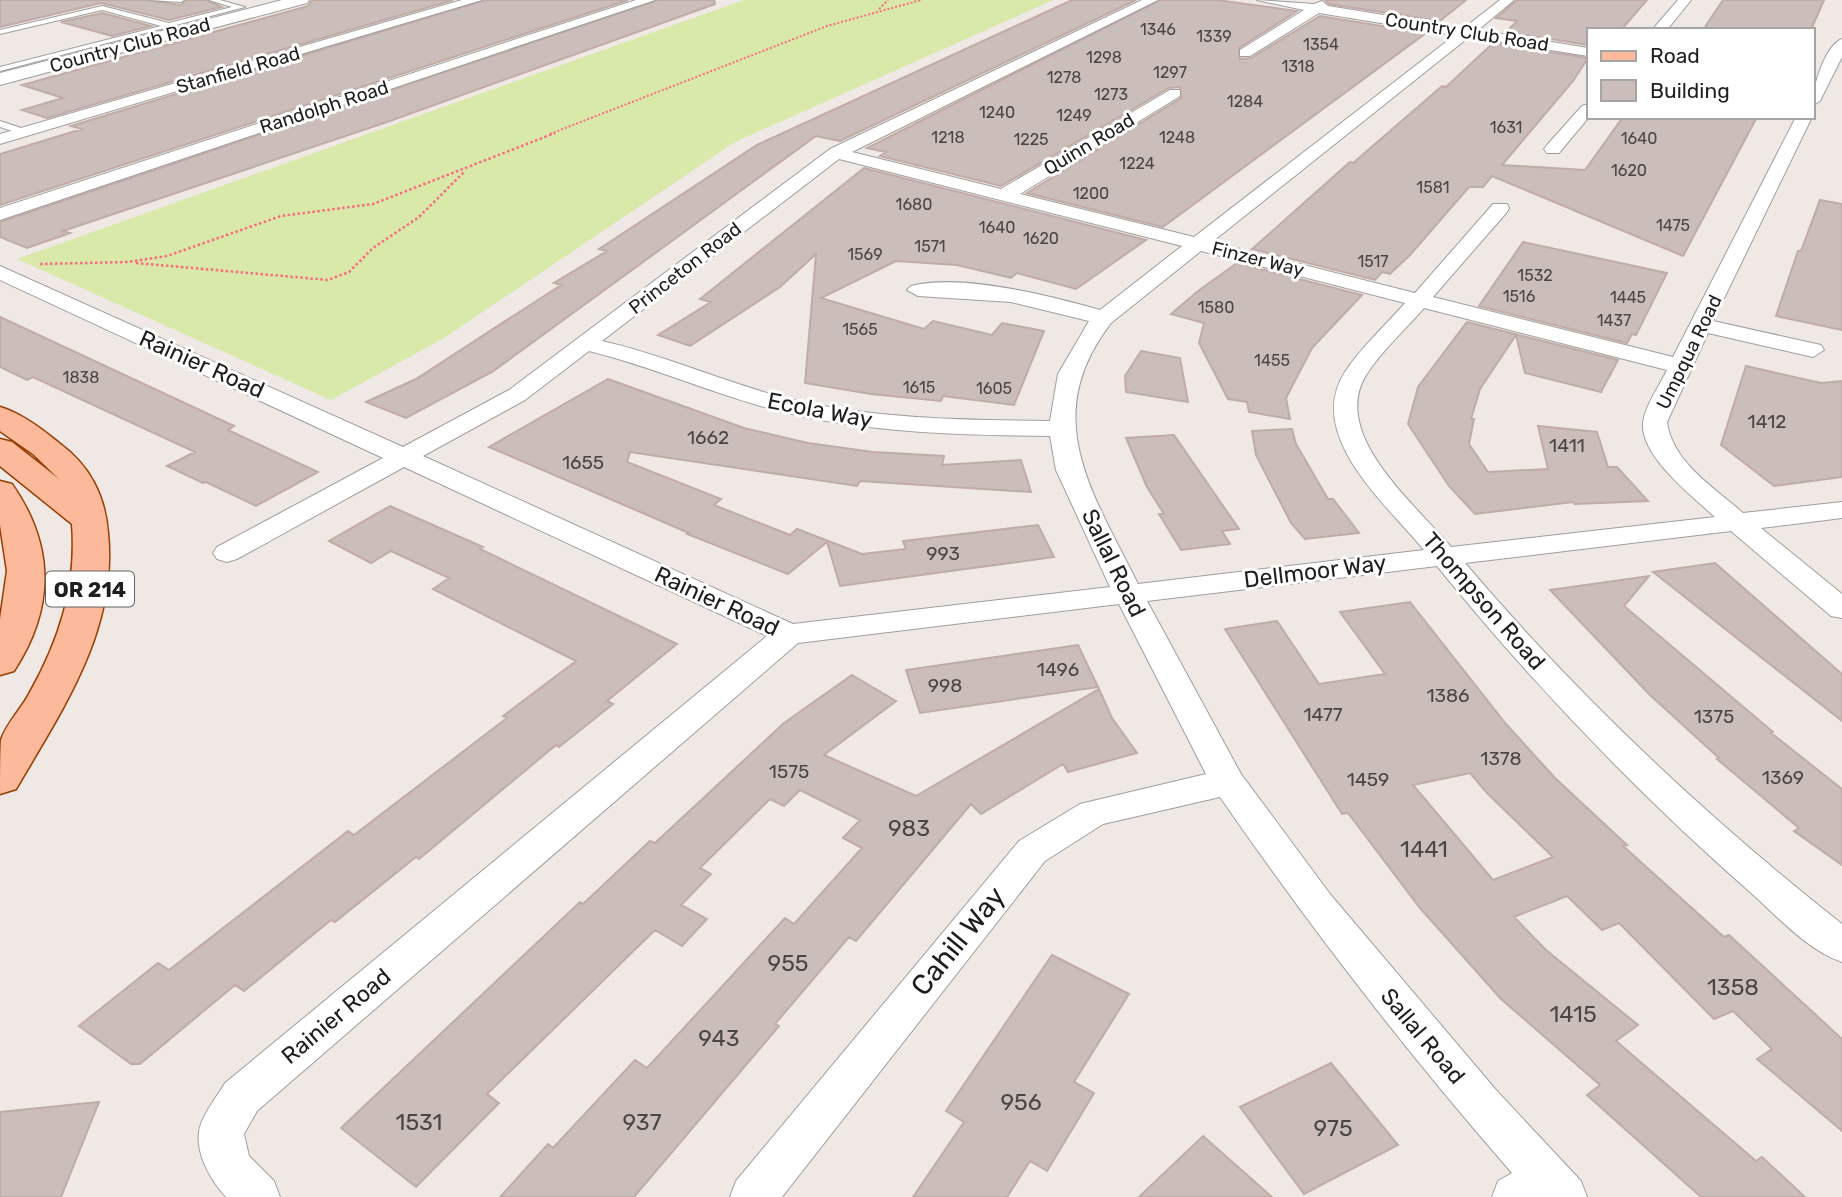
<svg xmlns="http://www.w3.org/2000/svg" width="1842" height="1197" viewBox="0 0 1842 1197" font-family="Rubik,sans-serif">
<rect width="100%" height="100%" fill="#efe8e4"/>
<!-- grass -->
<path fill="#d9e9a9" d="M744 0H1053L735 142 444 338 331 400 17 259Z"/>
<!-- building -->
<path fill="#cbbdba" stroke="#c1aba6" stroke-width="2" fill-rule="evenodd" d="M0 0H147L181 5 186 0H206L222 7 169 20 101 3 0 27Z
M312 0H453L47 118 22 110 63 98 22 85 308 6Z
M485 0H628L0 205V154L82 129 71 126Z
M658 0H714L715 4 387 122 63 231 70 233 27 248 0 237V222Z
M1072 0H1136L840 141 816 136 492 372 406 418 366 402 416 379 561 285 554 283 607 251 599 249 757 145Z
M1160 0H1217L1297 11 1239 48 1240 59 1251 58 1320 16 1426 33 1163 227 1027 193 1181 98 1180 87 1169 88 1001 186 880 156 886 152 867 148Z
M1325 0H1466L1440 21 1329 4Z
M1517 0H1647L1621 30H1588V45L1506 32 1517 21 1496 18Z
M1723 0H1824L1811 30H1703Z
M102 13 151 26 112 36 61 22Z
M1493 43 1588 58 1573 81 1502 165 1585 170 1623 117H1757L1683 256 1492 176 1483 187H1469L1410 255 1390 274 1382 272 1375 280 1252 249 1350 162 1353 163 1442 86 1446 87Z
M864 168 1146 240 1076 289 1017 273 1011 278 957 265 896 261 821 298 924 329 933 321 992 335 1002 323 1044 331 1014 405 943 396 941 401 871 394 805 383 816 254 780 287 690 346 658 335 711 302 700 299Z
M1820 200 1842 204V330L1776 316 1798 251H1801Z
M1523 242 1667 273 1636 335 1632 334 1627 343 1479 306Z
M1237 263 1362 295 1312 348 1286 398 1290 419 1249 412 1247 402 1228 399 1199 343 1204 323 1171 314 1198 291Z
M0 317 234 426 228 430 318 472 256 506 206 482 203 483 167 466 195 452 33 377 27 380 0 367Z
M1467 322 1618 360 1601 392 1525 373 1516 335 1480 389 1471 419H1474L1469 444 1488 472 1548 469 1538 426 1597 432 1608 467H1617L1648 501 1575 504 1573 502 1475 514 1449 486 1408 424 1418 387Z
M1141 351 1180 358 1188 402 1126 392 1125 376Z
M1746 366 1821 383 1842 381V477L1774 486 1721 445Z
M608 379 744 428 808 443 873 452 944 456 942 465 1021 460 1031 492 860 481 857 486 630 452 627 462 721 499 714 505 790 535 797 529 862 554 906 549 903 541 1038 525 1054 557 840 586 827 542 788 574 687 534 689 533 489 447Z
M1292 429 1296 444 1328 499H1333L1359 533 1305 539 1291 523 1256 455 1252 431Z
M1174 435 1239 529 1222 531 1230 544 1181 550 1159 514H1164L1147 487 1126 438Z
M390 506 483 547 480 549 677 644 607 701 613 704 559 747 556 745 419 859 416 857 335 922 331 920 244 991 235 985 140 1064H131L79 1026 158 963 169 970 348 831 354 835 507 718 503 716 576 661 433 589 449 578 391 551 371 563 329 541Z
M1715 563 1842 674V721L1653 572Z
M1649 576 1624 606 1773 732 1771 733 1842 789V865L1794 831 1799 828 1717 759 1719 758 1650 695 1550 590Z
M1410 602 1506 724 1555 778 1627 845 1623 846 1724 937 1729 935 1842 1039V1131L1757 1059 1772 1049 1733 1011 1714 1019 1619 923 1602 930 1567 896 1514 917 1546 950 1638 1025 1616 1041 1756 1161 1762 1157 1805 1197H1701L1587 1095 1600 1085 1501 999 1420 908 1348 813 1342 814 1225 629 1277 621 1319 684 1385 674 1340 612ZM1470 773 1487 793 1553 857 1493 880 1413 785Z
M1078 645 1098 687 920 713 906 670Z
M852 675 896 701 824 755 916 796 1099 689 1112 718 1137 753 1068 772 1063 764 981 814 971 804 856 941 849 937 775 1024 779 1026 634 1197H500L548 1144 553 1148 635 1060 647 1068 785 918 794 924 862 848 843 838 860 820 800 790 784 806 770 799 700 868 711 874 681 905 707 919 682 946 655 930 487 1094 499 1103 416 1187 341 1128 580 902 583 904 650 841 655 843 784 723Z
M1052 955 1129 994 1074 1082 1094 1093 1047 1171 1030 1161 1007 1197H913L964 1122 946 1111Z
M1331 1063 1398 1145 1304 1194 1240 1107Z
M99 1102 61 1197H0V1112Z
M1203 1136 1272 1197H1139Z"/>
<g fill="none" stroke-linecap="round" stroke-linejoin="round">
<!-- service casing -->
<g stroke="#9f9f9f" stroke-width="2">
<path id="service" d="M150 0H184L181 2Z
M209 0H220L245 7 0 71V67L161 26 102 10 0 34V30L102 6 169 23 232 7Z
M0 121 27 130 28 132 24 135 0 127Z"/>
</g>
<!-- minor casing -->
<g stroke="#9f9f9f" stroke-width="2">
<path id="minor" d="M462 0H482L0 144V134Z
M636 0H655L0 220V208Z
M1142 0H1158L852 152 1001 189 1170 90H1180V96L1020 194 1194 237 1455 35 1319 13 1250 56H1240V50L1304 10 1257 0 1314 4 1322 1 1328 6 1464 28 1500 0H1514L1478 30 1588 48V56L1469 37 1212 242 1415 293 1493 204H1507L1509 208 1507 212 1433 297 1673 357 1796 117H1812L1713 321 1821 345 1824 350 1813 357 1708 333 1667 422C1672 462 1716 489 1743 513L1842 502V518L1761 528 1842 594V618L1831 616 1731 531 1465 563C1578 696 1705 816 1842 924V962C1808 951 1777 916 1750 892 1636 792 1532 683 1437 566L1147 601 1241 774 1330 894 1496 1090 1581 1181 1587 1197H1492L1498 1181 1512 1173C1407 1053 1310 927 1220 797L1103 824 1045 861 782 1197H730L736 1181 1019 841 1080 804 1206 774 1119 604 798 643 257 1111 244 1134 249 1156 274 1181 280 1197H226C211 1181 196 1155 199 1132 201 1116 217 1097 225 1083L767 636 404 467 237 559 227 562 217 559 213 553 217 547 383 458 0 280V266L403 447 509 390 830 149ZM839 159 1182 246 1100 310C1051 296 960 273 911 286L907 290 918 296 1011 302 1089 321 1058 374 1050 421C962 420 872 419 785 398 723 382 665 355 602 341ZM1201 251 1405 303C1386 325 1361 347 1345 372 1304 435 1387 505 1424 550L1138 584C1093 493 1038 418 1111 323ZM1424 308 1667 370C1660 385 1644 407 1643 424 1641 457 1693 497 1715 517L1451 547C1417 506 1331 436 1365 377 1380 352 1405 330 1424 308ZM589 351C655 367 717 396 783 412 871 433 960 435 1050 436L1056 470 1110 587 793 624 423 456 525 400Z
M1678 0H1691L1667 30H1652Z
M1842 39V57L1820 101 1812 106C1812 89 1825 45 1842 39Z
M1588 104 1589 117 1559 153H1547L1544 149 1547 145 1582 106Z"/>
</g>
<!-- tertiary casing -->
<g stroke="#9f9f9f" stroke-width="2">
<path id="tertiary" d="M282 0H309L307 3 0 85V73Z"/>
</g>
<!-- primary casing -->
<g stroke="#983e00" stroke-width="3">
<path id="primary" d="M0 407C21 413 42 429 59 443 90 466 105 495 108 533 118 630 62 710 16 789L0 794C0 779 0 755 1 740 6 724 21 709 29 694 59 641 77 586 72 524L0 466V439L12 442 59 479 33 454 0 431Z
M0 481 12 484C55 546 55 608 14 671L0 675V619L7 571 0 525Z"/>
</g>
<!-- path-far1 -->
<path stroke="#fa6a81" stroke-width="2" stroke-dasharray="2 2" stroke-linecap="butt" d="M879 9 888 0
M550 134 827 26 921 0"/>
<!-- path -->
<path stroke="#fa6a81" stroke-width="2.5" stroke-dasharray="2.5 2.5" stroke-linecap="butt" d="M136 263 328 280 349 272 373 248 419 217 465 171
M40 264 128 262 167 256 281 216 373 204 555 133"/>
<!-- service -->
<use href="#service" fill="#fff" fill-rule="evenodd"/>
<!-- minor -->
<use href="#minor" fill="#fff" fill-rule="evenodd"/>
<!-- tertiary -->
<use href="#tertiary" fill="#fff" fill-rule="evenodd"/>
<!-- primary -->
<use href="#primary" fill="#fcb99c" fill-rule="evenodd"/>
</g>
<g text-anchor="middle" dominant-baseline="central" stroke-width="6" stroke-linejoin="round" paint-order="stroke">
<!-- far-number labels -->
<g font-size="16" fill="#494645">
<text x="1158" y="29">1346</text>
<text x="1214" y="36">1339</text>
<text x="1321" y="44">1354</text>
<text x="1104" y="57">1298</text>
<text x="1298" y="66">1318</text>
<text x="1170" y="72">1297</text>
<text x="1064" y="77">1278</text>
<text x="1111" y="94">1273</text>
<text x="1245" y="101">1284</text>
<text x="997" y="112">1240</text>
<text x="1074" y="115">1249</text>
<text x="1506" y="127">1631</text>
<text x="948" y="137">1218</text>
<text x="1177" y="137">1248</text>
<text x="1639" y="138">1640</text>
<text x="1031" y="139">1225</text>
<text x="1137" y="163">1224</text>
<text x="1629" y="170">1620</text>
<text x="1433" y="187">1581</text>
<text x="1091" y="193">1200</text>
<text x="914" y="204">1680</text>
<text x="1673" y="225">1475</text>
<text x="997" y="227">1640</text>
<text x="1041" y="238">1620</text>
<text x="930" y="246">1571</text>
<text x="865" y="254">1569</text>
<text x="1373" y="261">1517</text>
<text x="1535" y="275">1532</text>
<text x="1519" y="296">1516</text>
<text x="1628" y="297">1445</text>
<text x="1216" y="307">1580</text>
<text x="1614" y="320">1437</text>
<text x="860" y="329">1565</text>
<text x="1272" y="360">1455</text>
<text x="81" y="377">1838</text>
<text x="919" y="387">1615</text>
<text x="994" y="388">1605</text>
</g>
<!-- far-street labels -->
<g font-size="19" fill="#1e1e1e" stroke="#fff">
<text transform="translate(1467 32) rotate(9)">Country Club Road</text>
<text transform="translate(130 45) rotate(-15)">Country Club Road</text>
<text transform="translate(238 70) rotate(-16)">Stanfield Road</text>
<text transform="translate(324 107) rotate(-18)">Randolph Road</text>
<text transform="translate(1089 144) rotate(-31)">Quinn Road</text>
<text transform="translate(1258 259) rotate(14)">Finzer Way</text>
<text transform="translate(685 268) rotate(-38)">Princeton Road</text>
<text transform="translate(1689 352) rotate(-64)">Umpqua Road</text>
</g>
<!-- number labels -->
<g font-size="19" fill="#494645">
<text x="1767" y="421">1412</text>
<text x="708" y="437">1662</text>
<text x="1567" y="445">1411</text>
<text x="583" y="462">1655</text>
<text x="943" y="553">993</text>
<text x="1058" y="669">1496</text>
<text x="945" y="685">998</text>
<text x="1448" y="695">1386</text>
<text x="1323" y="714">1477</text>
<text x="1714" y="716">1375</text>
<text x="1501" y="758">1378</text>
<text x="789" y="771">1575</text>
<text x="1783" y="777">1369</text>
<text x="1368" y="779">1459</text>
</g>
<!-- shield labels -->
<rect fill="#fff" stroke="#626262" stroke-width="2" x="46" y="571.5" width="88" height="35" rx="5"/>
<g font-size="21" font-weight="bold" fill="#1e1e1e">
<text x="90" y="589">OR 214</text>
</g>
<!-- street labels -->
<g font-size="23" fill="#1e1e1e" stroke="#fff">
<text transform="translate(202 364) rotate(24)">Rainier Road</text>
<text transform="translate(820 410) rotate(11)">Ecola Way</text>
<text transform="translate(1114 563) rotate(64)">Sallal Road</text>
<text transform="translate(1315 571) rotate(-7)">Dellmoor Way</text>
<text transform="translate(717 601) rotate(25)">Rainier Road</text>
<text transform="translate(1484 601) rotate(49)">Thompson Road</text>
<text transform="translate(336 1016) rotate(-40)">Rainier Road</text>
<text transform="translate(1423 1036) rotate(50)">Sallal Road</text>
</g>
<!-- near-number labels -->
<g font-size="23" fill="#494645">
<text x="909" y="828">983</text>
<text x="1424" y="849">1441</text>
<text x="788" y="963">955</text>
<text x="1733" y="987">1358</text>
<text x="1573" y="1014">1415</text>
<text x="719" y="1038">943</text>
<text x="1021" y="1102">956</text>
<text x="419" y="1122">1531</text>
<text x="642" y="1122">937</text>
<text x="1333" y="1128">975</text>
</g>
<!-- near-street labels -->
<g font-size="28" fill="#1e1e1e" stroke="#fff">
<text transform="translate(958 941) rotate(-51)">Cahill Way</text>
</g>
</g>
<!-- legend -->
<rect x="1587" y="28" width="228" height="91" fill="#ffffff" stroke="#a5a5a5" stroke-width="2"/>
<rect x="1601" y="51" width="35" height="10" fill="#fcb99c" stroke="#a5a5a5" stroke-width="2"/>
<text x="1650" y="63" font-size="21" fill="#1e1e1e">Road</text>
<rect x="1601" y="80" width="35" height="21" fill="#cbbdba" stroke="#a5a5a5" stroke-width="2"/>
<text x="1650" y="98" font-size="21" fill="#1e1e1e">Building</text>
</svg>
